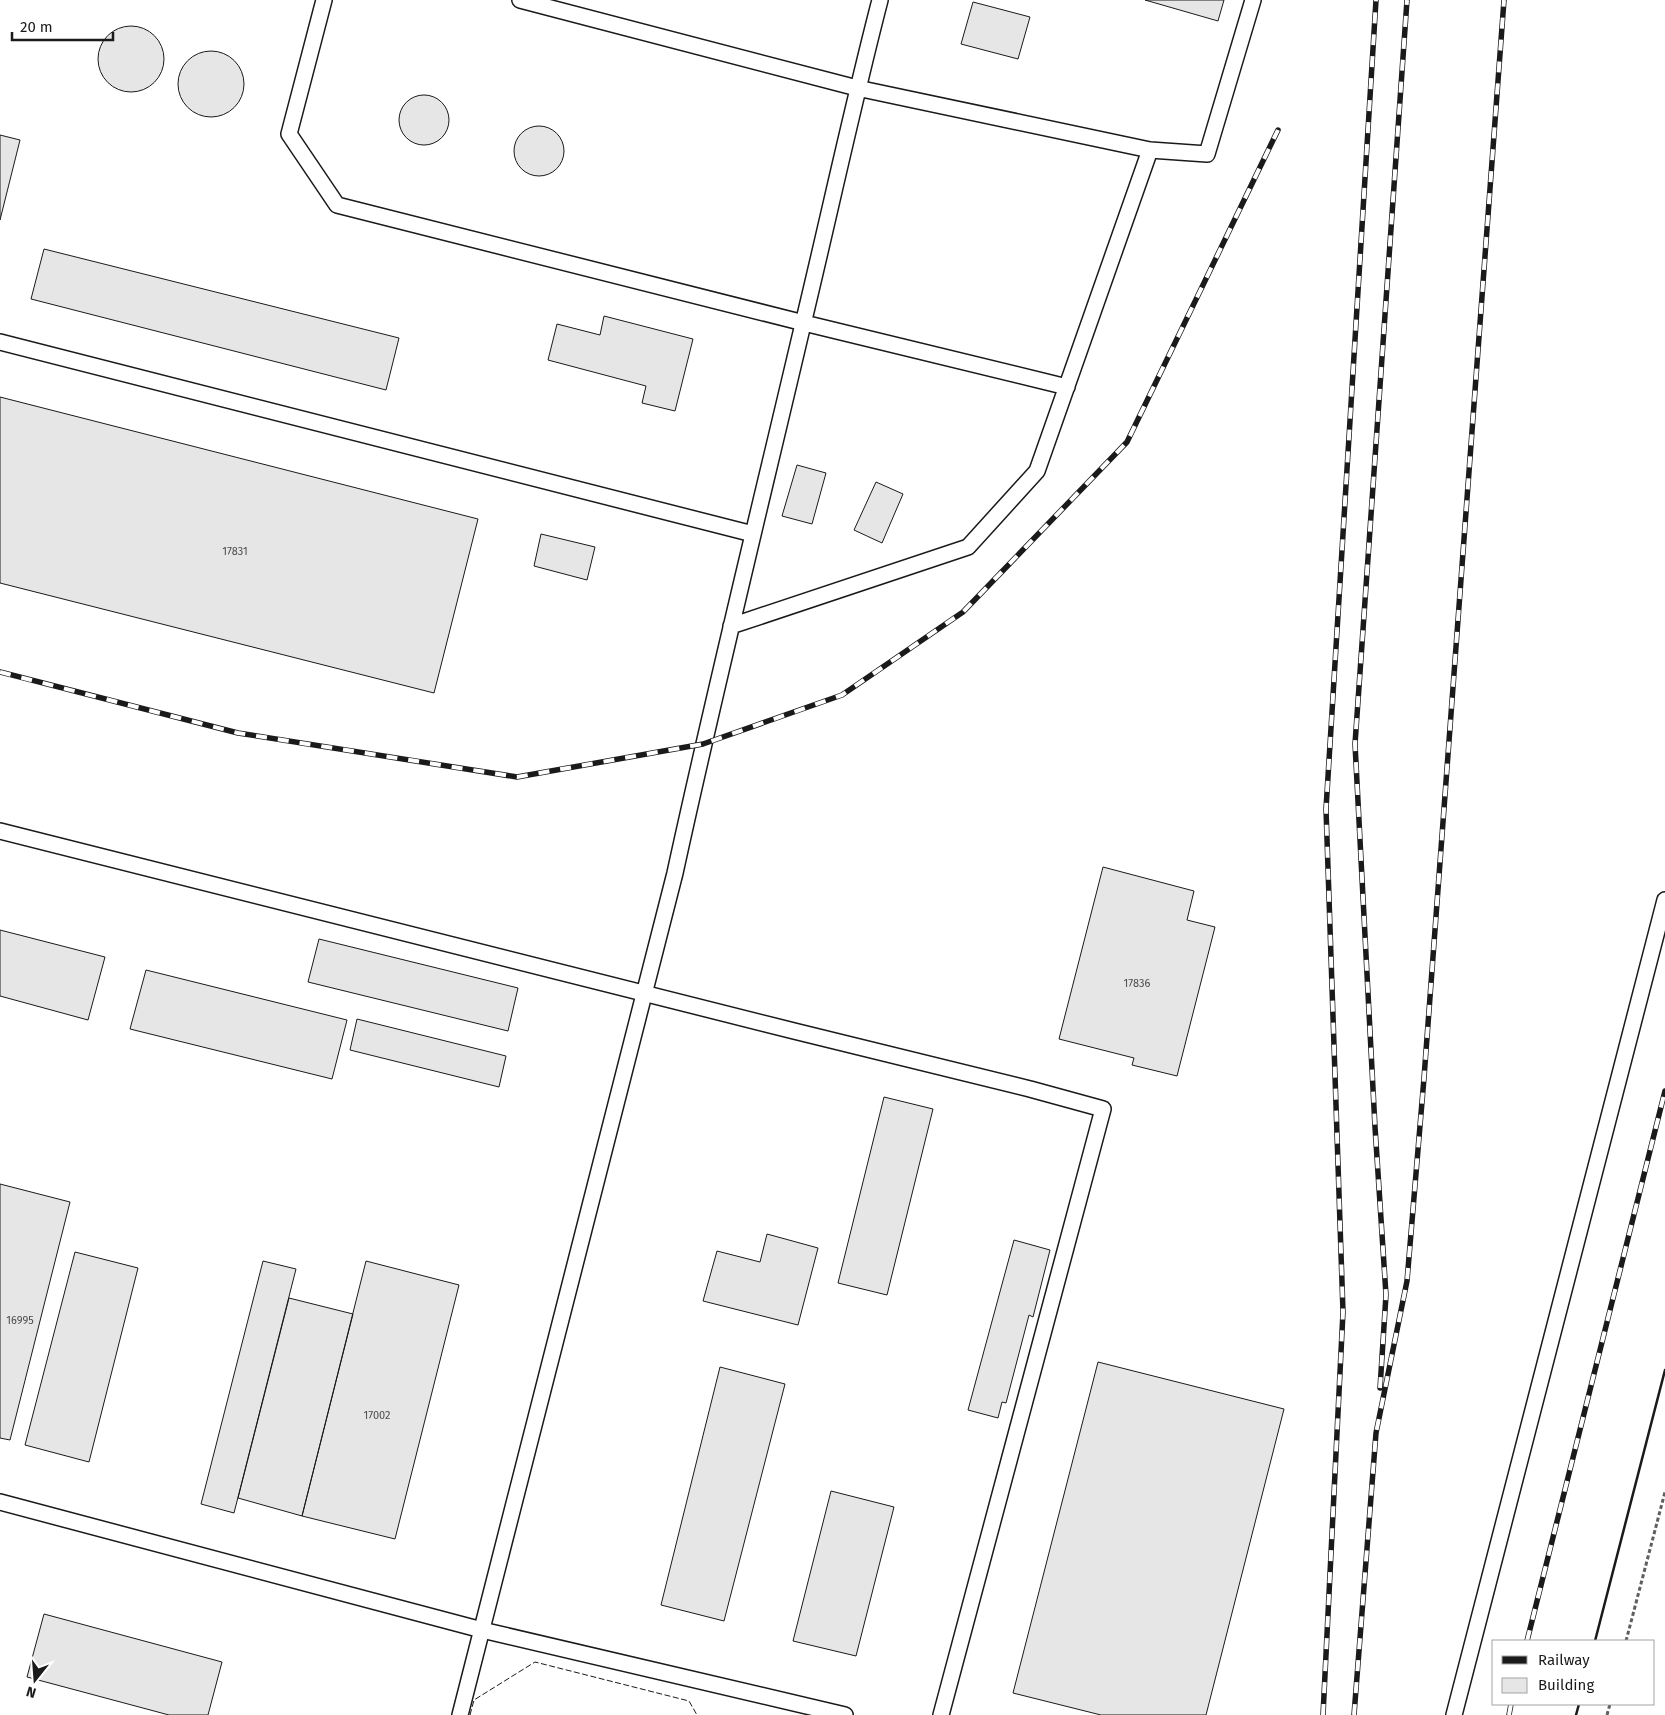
<svg xmlns="http://www.w3.org/2000/svg" width="1665" height="1715" viewBox="0 0 1665 1715" font-family="'Fira Sans',sans-serif">
<rect width="100%" height="100%" fill="#fff"/>
<!-- building -->
<path fill="#e6e6e6" stroke="#1a1a1a" d="M1145 0H1224L1218 21Z
M973 2 1030 17 1018 59 961 44Z
M98 59a33 33 0 1 1 66 0a33 33 0 1 1-66 0Z
M178 84a33 33 0 1 1 66 0a33 33 0 1 1-66 0Z
M399 120a25 25 0 1 1 50 0a25 25 0 1 1-50 0Z
M514 151a25 25 0 1 1 50 0a25 25 0 1 1-50 0Z
M0 135 20 140 0 220Z
M44 249 399 338 386 390 31 299Z
M604 316 693 339 675 411 642 403 646 386 548 360 557 324 600 335Z
M0 397 478 519 434 693 0 583Z
M797 465 826 473 812 524 782 516Z
M876 482 903 494 882 543 854 530Z
M541 534 595 547 587 580 534 566Z
M1103 867 1194 891 1187 920 1215 927 1177 1076 1132 1065 1134 1058 1059 1039Z
M0 930 105 957 88 1020 0 996Z
M319 939 518 988 508 1031 308 982Z
M146 970 347 1020 332 1079 130 1029Z
M357 1019 506 1056 499 1087 350 1050Z
M884 1097 933 1109 887 1295 838 1283Z
M0 1184 70 1202 10 1440 0 1438Z
M767 1234 818 1248 798 1325 703 1301 717 1251 760 1262Z
M1014 1240 1050 1250 1033 1317 1029 1315 1006 1403 1002 1402 998 1418 968 1410Z
M75 1252 138 1268 89 1462 25 1445Z
M263 1261 296 1269 234 1513 201 1504Z
M366 1261 459 1285 395 1539 302 1516Z
M289 1298 353 1314 302 1516 238 1498Z
M1098 1362 1284 1409 1206 1715H1101L1013 1693Z
M720 1367 785 1384 724 1621 661 1605Z
M831 1491 894 1507 856 1656 793 1641Z
M44 1614 222 1662 208 1715H169L27 1677Z"/>
<g fill="none" stroke-linecap="round" stroke-linejoin="round">
<!-- lane casing -->
<g stroke="#1a1a1a" stroke-width="18">
<path id="lane" d="M324 0 289 134 337 205 804 323 1067 387
M520 0 857 88 1150 150 1207 154 1253 0
M0 342 753 534
M731 626 968 547 1037 471 1150 150
M0 831 794 1031 1030 1089 1103 1109 941 1715
M0 1502 482 1630 845 1715
M460 1715 675 873C715 689 760 507 803 324 829 216 852 108 880 0
M1454 1715 1665 900"/>
</g>
<!-- path -->
<path stroke="#5f5f5f" stroke-width="3" stroke-dasharray="4 2.5" stroke-linecap="butt" d="M1626 1641 1665 1492
M1607 1715 1610 1704"/>
<!-- lane -->
<use href="#lane" stroke="#fff" stroke-width="15"/>
<!-- rail casing -->
<g stroke="#1a1a1a" stroke-width="5.5">
<path id="rail" d="M0 672 238 733 517 777 703 744 842 695 963 612 1127 442 1278 130
M1380 1388 1386 1295 1375 1127 1355 744 1407 0
M1527 1641 1665 1091
M1323 1715 1343 1312 1326 809 1376 0
M1354 1715 1376 1433 1407 1281 1424 1078 1504 0
M1509 1715 1511 1704"/>
</g>
<!-- rail -->
<use href="#rail" stroke="#fff" stroke-width="4" stroke-dasharray="11" stroke-linecap="butt"/>
<!-- fence -->
<path stroke="#1a1a1a" stroke-width="1" stroke-dasharray="6 2.5" stroke-linecap="butt" d="M470 1715 474 1700 535 1662 689 1701 697 1715"/>
<!-- wall -->
<path stroke="#1a1a1a" stroke-width="2.5" d="M1595 1641 1665 1370
M1576 1715 1579 1704"/>
</g>
<g text-anchor="middle" dominant-baseline="central" stroke-width="4" stroke-linejoin="round" paint-order="stroke">
<!-- number labels -->
<g font-size="11" fill="#4d4d4d">
<text x="235" y="551">17831</text>
<text x="1137" y="983">17836</text>
<text x="20" y="1320">16995</text>
<text x="377" y="1415">17002</text>
</g>
</g>
<!-- legend -->
<rect x="1492" y="1640" width="162" height="65" fill="#ffffff" stroke="#a3a3a3"/>
<rect x="1502" y="1656" width="25" height="8" fill="#1a1a1a" stroke="#a3a3a3"/>
<text x="1538" y="1665" font-size="15" fill="#1a1a1a">Railway</text>
<rect x="1502" y="1678" width="25" height="15" fill="#e6e6e6" stroke="#a3a3a3"/>
<text x="1538" y="1690" font-size="15" fill="#1a1a1a">Building</text>
<!-- north arrow -->
<g transform="translate(35 1680) rotate(197)" stroke="#ffffff" stroke-width="4" paint-order="stroke">
<path d="M0-4L9 19L0 12L-9 19Z" fill="#1a1a1a"/>
<text y="-8" font-size="14" font-weight="bold" text-anchor="middle" fill="#1a1a1a">N</text>
</g>
<!-- scale -->
<path d="M12 32v8h101v-8" fill="none" stroke="#1a1a1a" stroke-width="2.5"/>
<text x="20" y="32" font-size="15" fill="#1a1a1a" stroke="#ffffff" stroke-width="4" paint-order="stroke">20 m</text>
</svg>
